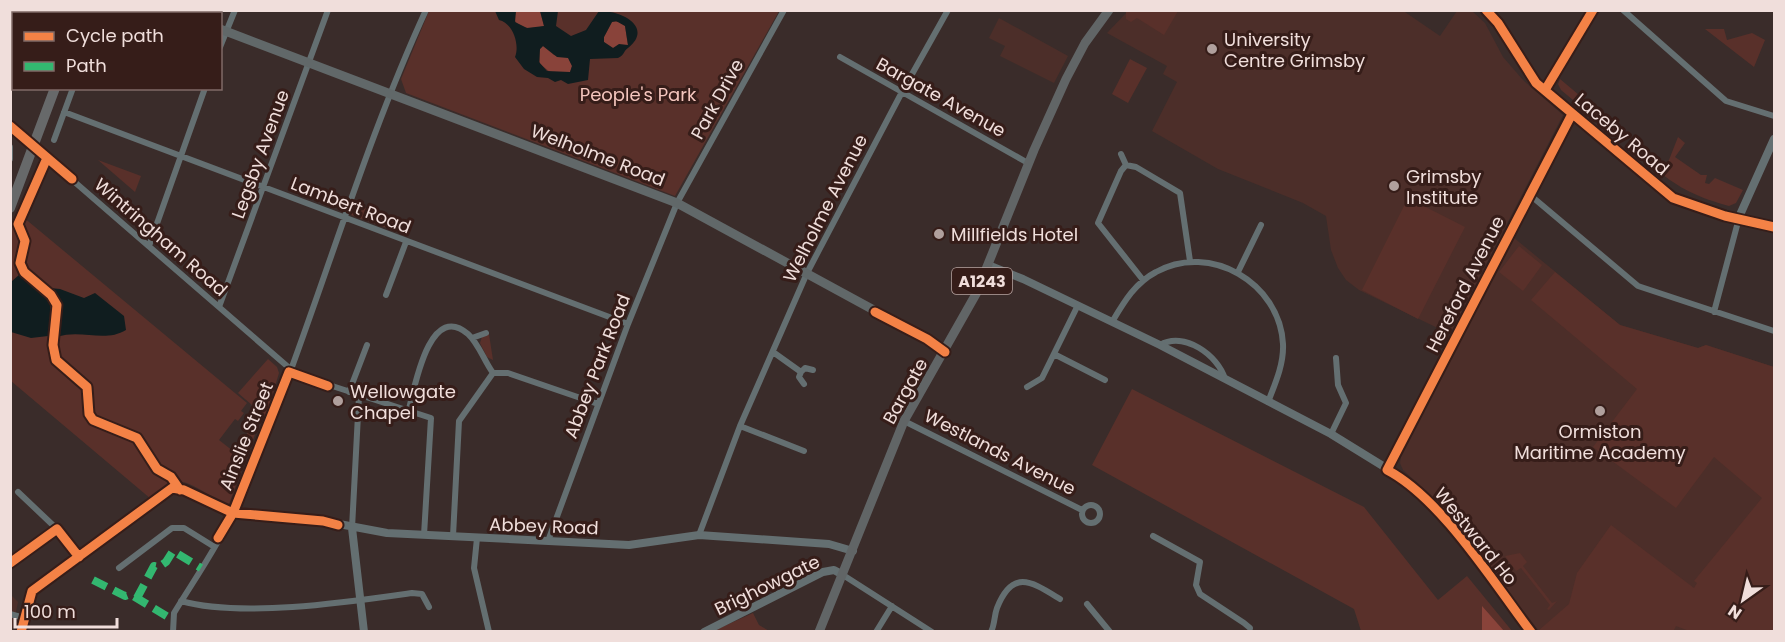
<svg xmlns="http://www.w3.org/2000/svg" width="1785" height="642" viewBox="0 0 1785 642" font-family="Poppins,sans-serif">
<rect width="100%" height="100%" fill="#3a2c2a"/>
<!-- built -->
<path fill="#4c2e29" d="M1402 10 1440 36 1457 11H1472L1485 23 1503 57 1523 80 1563 115 1450 334 1359 290 1346 280 1338 268 1331 250 1326 216 1303 203 1218 169 1152 131 1177 82 1163 74 1167 66 1107 33 1128 11Z
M999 18 1068 56 1054 83 1000 56 1005 46 989 38Z
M1513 237 1620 325 1698 348 1706 345 1774 367V631H1539L1436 500 1403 470 1400 463 1401 457Z
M10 594 18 602 12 631H11Z"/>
<!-- green -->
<path fill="#59302a" d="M429 11H779L675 196 406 93 401 79Z
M1126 11V10L1178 11 1164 35 1137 18 1131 22 1126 19Z
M1705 29H1724L1727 40 1752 33 1765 40 1754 67Z
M1130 59 1147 68 1128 103 1112 94Z
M1560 79 1623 132 1615 135 1561 90 1558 84Z
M1678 137 1685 143 1675 157 1701 175H1707L1705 183 1709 184 1715 178 1743 190 1736 203 1729 206C1700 198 1679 189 1656 169L1660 160 1667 165Z
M98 160 141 176 135 192Z
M1408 198 1465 227 1418 319 1362 290Z
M355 204 399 220 395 231 351 215Z
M17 212 247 403 241 411 244 413 238 421 235 419 219 440 233 451 251 429 256 432 229 504C211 501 189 475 170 483 164 486 157 494 151 499L11 381 10 231Z
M1519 246 1542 265 1523 291 1499 272Z
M1555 272 1620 325 1698 348 1706 345 1774 367V631L1692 632 1676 626 1673 632 1538 631 1569 604 1577 573 1611 525 1694 588 1697 583 1694 581 1762 498 1714 457 1676 508 1593 447 1637 389 1531 300Z
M489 334 493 360 487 357 480 343 482 337Z
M268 359 277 367 279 373 266 417 238 393Z
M1132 389 1364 507 1438 600 1467 576 1512 631H1361L1354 609 1092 465Z
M1520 553 1527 562 1523 566 1552 603 1557 601 1549 610 1547 609 1550 605 1521 568 1516 571 1505 556Z
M753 613 759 625 769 631 711 632Z"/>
<!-- forest -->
<path fill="#89433a" d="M516 11H540L544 26C533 29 519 30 514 19Z
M612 22H620L625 26 628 46 613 48 604 42V37Z
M543 46 554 55 568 57 572 66 570 72H550L540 64V49Z
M1482 606 1504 631H1482Z"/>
<!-- water -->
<path fill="#101d1f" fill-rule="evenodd" d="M495 11H516L515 22 527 28 544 26 540 11H558L556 26 571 36 586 30 599 11C621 10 654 27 628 48 623 51 625 55 618 58L590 59 588 80 568 84 561 80 555 82 548 78 537 77 524 69 515 57C520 45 513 23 499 20ZM616 21 625 26 628 45 619 44 613 48 604 42V37L612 22ZM543 46 557 57 568 58 572 66 570 72 547 71 539 62 540 49Z
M20 274C53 300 53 292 48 336L31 338 11 332V282Z
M50 288 60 289 84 298 95 293 124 316 126 330C105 343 81 329 57 337L60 307Z"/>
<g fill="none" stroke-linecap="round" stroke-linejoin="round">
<!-- minor -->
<path stroke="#646f71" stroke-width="6" d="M1623 10 1726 101 1774 116
M41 14 42 10
M102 14 103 10
M220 47 235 10
M840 57 1028 163
M10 71 14 67
M1545 90 1593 10
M64 112 628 324
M10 126 287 366 289 371
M54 140 73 88
M10 147V159
M1121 154 1126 165
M1530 195 1638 286 1774 331
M149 246 205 88
M1238 272 1261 225
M1143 280 1098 223 1121 171 1126 165 1136 167 1180 193 1190 261
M386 295 406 242
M219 307 328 10
M1714 312 1739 218
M1112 322C1124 302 1135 283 1156 272 1210 242 1280 283 1283 344 1284 364 1275 384 1268 402
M472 338 486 333
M1160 345C1184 331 1218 355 1225 379
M773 352 801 372 805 368 813 370
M1054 354 1105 380
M289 372 431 418 424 535
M801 372 799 377 804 384
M1027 387 1042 378 1078 305
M349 392 367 345
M408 413C414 390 429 300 468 334 479 344 484 361 493 373
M904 421 1082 510
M740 426 804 451
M1331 434 1346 403 1338 385 1336 358
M1387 470 1572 114
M18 492 57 529 79 557
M1082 514a9 9 0 1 1 18 0a9 9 0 1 1-18 0Z
M352 528 359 396
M699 535 740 426 807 273 902 92 948 10
M453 536 459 421 493 373H508L598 404
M1153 536 1200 562 1196 585 1200 594 1244 623 1250 628 1249 632
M477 538 474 568 489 632
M548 541 628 324 677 203 784 10
M119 568 172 528H184L213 546
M843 575 932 632
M181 601C242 618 349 602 412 593L422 594 429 607
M1087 604 1110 632
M10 614 24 618
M173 632 174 613C194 580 218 546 234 511 308 348 351 173 426 10
M876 632 892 606
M991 632C995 624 994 616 997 608 1013 568 1032 582 1060 599"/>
<!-- tertiary -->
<path stroke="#646f71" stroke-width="8" d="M1739 217 1774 139
M988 265 1023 279 1160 345 1331 434 1404 479 1436 508 1531 632
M352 528 364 632
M21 632 32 591 172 488 184 490 233 513 323 521 387 533 629 545 699 535 829 544 853 551
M704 632 823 572 834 570 843 575"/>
<!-- secondary -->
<path stroke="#616869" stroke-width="9" d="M170 10 178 14
M220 29 677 203 927 339 945 352"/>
<!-- primary -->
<path stroke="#616566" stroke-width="9" d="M819 632 904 421 976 294 1034 150 1066 79 1085 43 1109 10"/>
<!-- trunk -->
<path stroke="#67696a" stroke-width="10" d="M1486 10 1498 23 1536 83 1673 198 1725 216 1774 227
M83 14 84 10
M10 208 55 88"/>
<!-- quiet -->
<path stroke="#33b770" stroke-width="8" stroke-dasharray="15 8" stroke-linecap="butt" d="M93 580 125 596 130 594 173 620
M137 598 154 566 159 567 166 562 173 551 201 568"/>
<!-- cycleway casing -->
<g stroke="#361d19" stroke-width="13">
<path id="cycleway" d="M1486 10 1498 23 1536 83 1673 198 1725 216 1774 227
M1545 90 1593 10
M10 126 72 179
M47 158 18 224 25 241 20 263 24 272 51 295 57 305 53 345 56 360 87 387 89 414 93 420 137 438 157 469 171 477 180 490
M875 312 927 339 945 352
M218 538 233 513 289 372 328 386
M10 563 57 529 79 557
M21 632 32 591 172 488 184 490 233 513 323 521 338 525
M1531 632C1493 582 1441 498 1387 470L1572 114"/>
</g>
<!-- cycleway -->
<use href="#cycleway" stroke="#f48246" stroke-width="9"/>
</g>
<!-- markers -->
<g fill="#b0a09d" stroke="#361d19" stroke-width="2">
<circle cx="1212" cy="49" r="6"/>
<circle cx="1394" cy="186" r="6"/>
<circle cx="939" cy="234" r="6"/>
<circle cx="338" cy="401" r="6"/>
<circle cx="1600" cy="411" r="6"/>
</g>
<g text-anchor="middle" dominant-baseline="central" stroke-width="6" stroke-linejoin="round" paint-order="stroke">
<!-- shield labels -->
<rect fill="#361d19" stroke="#b8a4a1" stroke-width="1.5" x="952" y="268" width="60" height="26" rx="4.5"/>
<g font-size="16" font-weight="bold" fill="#f0dedb">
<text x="982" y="281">A1243</text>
</g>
<!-- poi labels -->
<g font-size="18" fill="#f0dedb" stroke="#361d19" text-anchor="start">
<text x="1224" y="39">University<tspan x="1224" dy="21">Centre Grimsby</tspan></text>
<text x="1406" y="176">Grimsby<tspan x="1406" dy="21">Institute</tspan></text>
<text x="951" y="234">Millfields Hotel</text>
<text x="350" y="391">Wellowgate<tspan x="350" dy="21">Chapel</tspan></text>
<text x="1600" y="431" text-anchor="middle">Ormiston<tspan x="1600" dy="21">Maritime Academy</tspan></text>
</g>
<!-- park labels -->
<g font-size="18" fill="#f5c6be" stroke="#361d19">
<text x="638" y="94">People's Park</text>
</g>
<!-- street labels -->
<g font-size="18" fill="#f0dedb" stroke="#361d19">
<text transform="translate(941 97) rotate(29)">Bargate Avenue</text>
<text transform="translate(717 99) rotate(-61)">Park Drive</text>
<text transform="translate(1622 134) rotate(40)">Laceby Road</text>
<text transform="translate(260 154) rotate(-70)">Legsby Avenue</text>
<text transform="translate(598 155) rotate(21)">Welholme Road</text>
<text transform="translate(351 205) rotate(21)">Lambert Road</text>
<text transform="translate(825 208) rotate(-63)">Welholme Avenue</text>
<text transform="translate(161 237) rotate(41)">Wintringham Road</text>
<text transform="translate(1465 284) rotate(-63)">Hereford Avenue</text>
<text transform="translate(597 366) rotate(-69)">Abbey Park Road</text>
<text transform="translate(905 391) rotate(-61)">Bargate</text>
<text transform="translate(246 436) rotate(-68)">Ainslie Street</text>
<text transform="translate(1000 452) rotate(27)">Westlands Avenue</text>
<text transform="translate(544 526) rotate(2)">Abbey Road</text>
<text transform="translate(1476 536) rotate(51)">Westward Ho</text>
<text transform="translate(767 585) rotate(-26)">Brighowgate</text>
</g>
</g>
<!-- border -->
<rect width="1785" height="642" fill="none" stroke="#f0dedb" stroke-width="24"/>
<!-- legend -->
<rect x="12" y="12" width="210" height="78" fill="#361d19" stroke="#806a67" stroke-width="1.5"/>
<rect x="24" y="32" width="30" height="9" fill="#f48246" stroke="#806a67" stroke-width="1.5"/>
<text x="66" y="42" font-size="18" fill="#f0dedb">Cycle path</text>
<rect x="24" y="62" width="30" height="9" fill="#33b770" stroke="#806a67" stroke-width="1.5"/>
<text x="66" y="72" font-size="18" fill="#f0dedb">Path</text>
<!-- north arrow -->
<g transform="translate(1743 600) rotate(214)" stroke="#361d19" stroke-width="4.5" paint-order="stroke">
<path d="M0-4.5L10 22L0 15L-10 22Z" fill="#f0dedb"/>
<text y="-9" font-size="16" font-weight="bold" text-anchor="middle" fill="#f0dedb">N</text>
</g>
<!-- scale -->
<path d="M15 618v9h102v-9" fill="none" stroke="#f0dedb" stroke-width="3"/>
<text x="24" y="618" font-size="18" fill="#f0dedb" stroke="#361d19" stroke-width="4.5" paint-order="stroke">100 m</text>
</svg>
